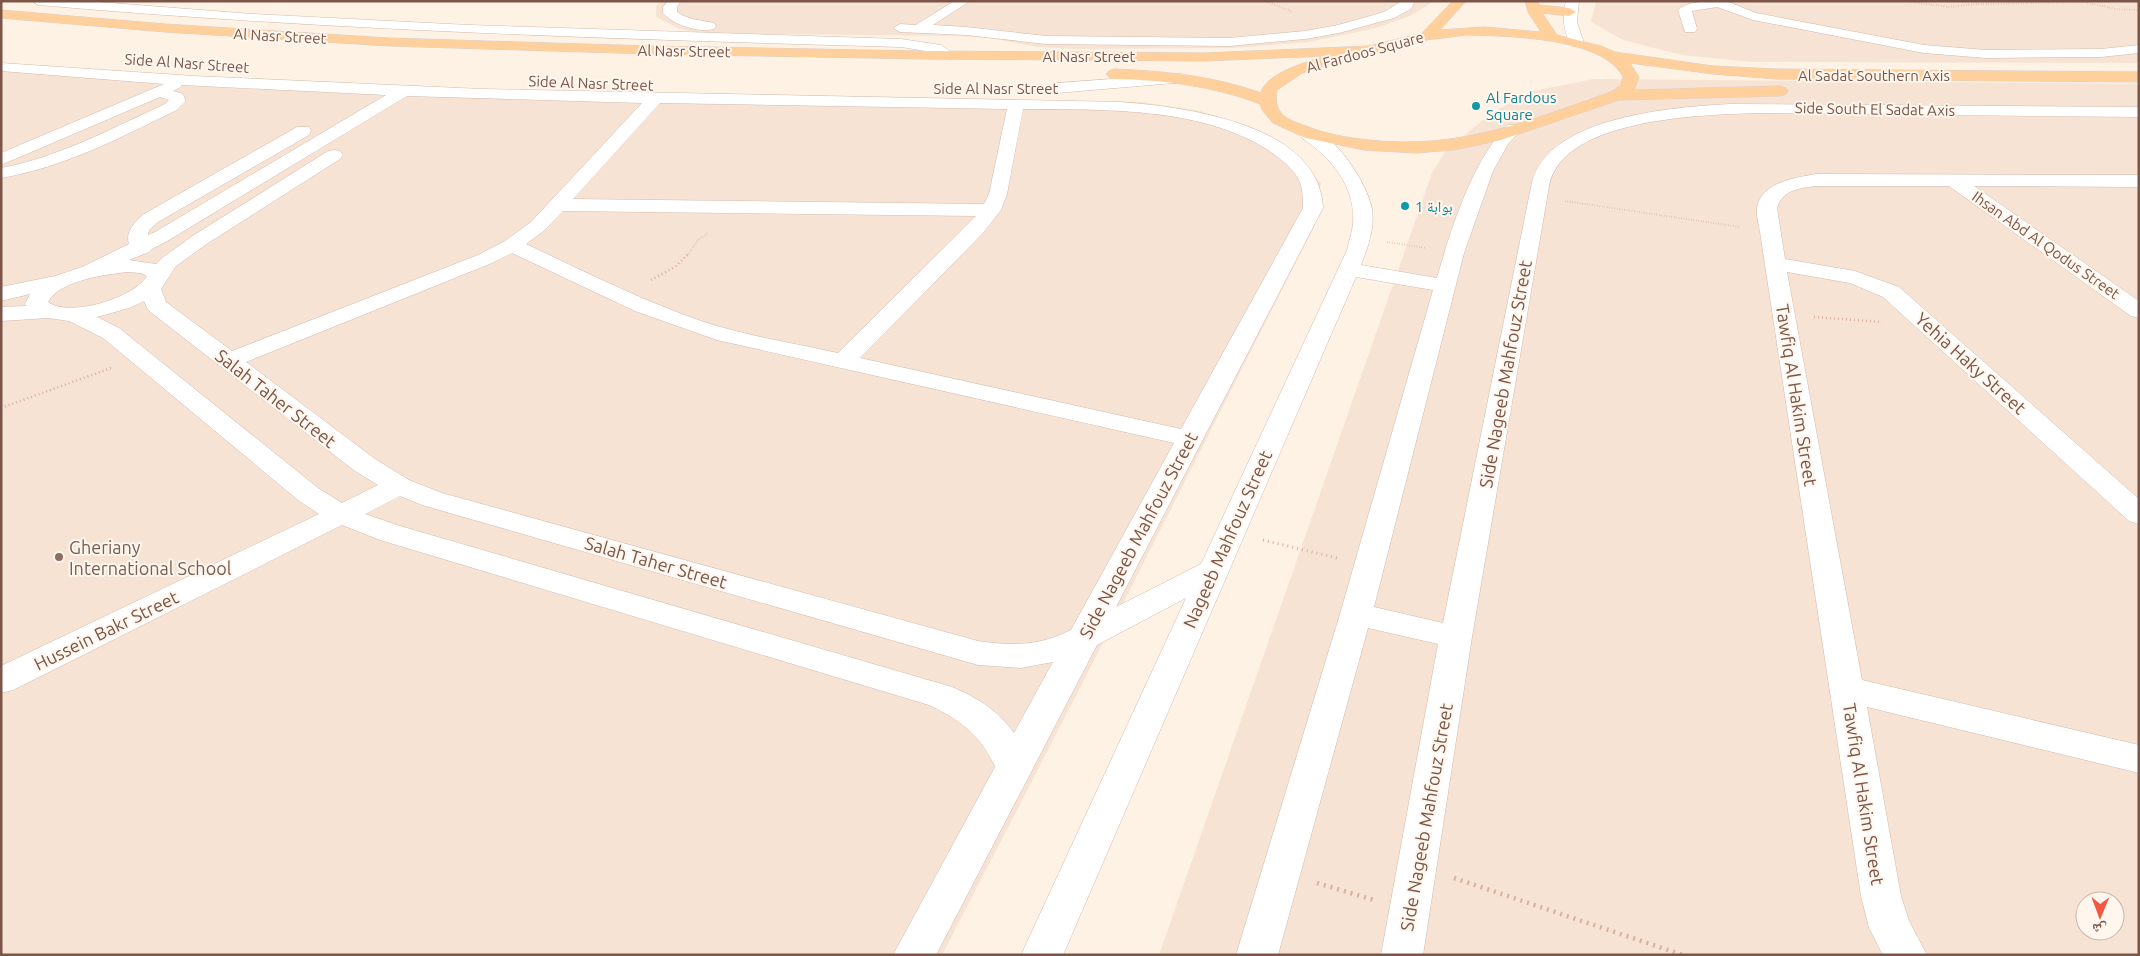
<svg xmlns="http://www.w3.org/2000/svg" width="2140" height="956" viewBox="0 0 2140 956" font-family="Ubuntu,'Noto Naskh Arabic',sans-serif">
<rect width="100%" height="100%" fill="#fef2e5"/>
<!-- residential -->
<path fill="#f6e3d3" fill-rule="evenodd" d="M661 1H1434L1410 16 1376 28 1309 42 1233 48 1075 49 1038 47 989 38 957 36 766 34 761 37 698 33 680 29 656 17V6Z
M1596 1H2139V63L1752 62 1682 55 1623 40 1591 22Z
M1 63 202 78 559 93 1142 102 1200 111 1278 140 1321 183 1313 229 1081 686 942 955H1Z
M1593 79 2139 84V955H1159L1432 173 1447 149 1491 114 1529 92ZM2085 901H2115V931H2085Z"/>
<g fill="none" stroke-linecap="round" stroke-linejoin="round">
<!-- minor casing -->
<g stroke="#d4baad" stroke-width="1">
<path id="minor" d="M32 1H85L253 14 469 25 901 39 941 45 956 55 954 58 949 59 932 52 901 47C613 39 325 30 38 5Z
M668 1H681L677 7V12C689 20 700 20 714 23L716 26 714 29C699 33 673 25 663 13V7Z
M954 1H970L933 25 966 27 1046 36 1229 38 1305 31 1338 25 1384 12 1402 1H1415L1411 9 1394 18 1339 33 1305 39 1229 46 1046 44 966 35 900 32 893 28 900 24 916 25Z
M1566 1H1579L1577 22 1584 43 1582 46H1572C1563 33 1562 16 1566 1Z
M1726 1 1756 13 1924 45 1986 50 2101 49 2139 45V53L2101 57 1986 58 1924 53 1753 20 1717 7 1692 11 1697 29 1695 32H1685L1678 10C1689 0 1711 1 1726 1Z
M1 63 194 76 482 89 1121 102C1185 107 1320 124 1323 208L1116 607 1201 564 1347 250C1349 241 1352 232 1353 224 1356 186 1331 158 1302 138L1300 134 1302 130C1330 123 1368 184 1372 209 1375 228 1368 247 1361 265L1437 278C1450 232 1473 158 1508 125H1520L1522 129 1508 144 1493 171 1464 253 1374 607 1443 623 1532 182C1549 116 1675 107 1731 104L2139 107V117L1756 113C1702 115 1562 118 1549 186L1472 637 1423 955H1381L1438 644 1368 628 1278 955H1236L1340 614 1433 290 1356 277 1063 955H1021L1186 598 1097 645 936 955H893L995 767C981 735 959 719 929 705L380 540 342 525 13 690 1 693V666L319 514 298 500 103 338 69 321 48 318 1 321V307L26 306 25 304 30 294 1 301V287L55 276 82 267 129 244C125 231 135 222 144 214L297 127H309L311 131 309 135 158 222 149 230 148 235 155 232 386 95 182 85 179 88 173 91C181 93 185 93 185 102L177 110C119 138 65 167 1 178V168C60 157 112 128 165 104L169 100 160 97 1 165V153L164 84 1 71ZM407 96 642 103 531 222 505 241 478 255 232 351 166 302 161 289 176 266 208 243 340 159 343 155 340 151 334 150 328 151 194 235 162 258 156 264 129 260 149 252 152 249 169 240ZM660 103 1007 109 989 194 984 204 573 199ZM1023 109C1101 110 1200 106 1268 150 1279 158 1291 166 1298 178 1303 187 1303 198 1303 208L1181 429 860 358 983 233 1001 210 1007 194ZM563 211 976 216 838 353C793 343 747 336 704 322 643 301 585 272 526 244L545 230ZM512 253 635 311 717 340 1174 443 1071 630C1040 646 1012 646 978 641L442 493 409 480 375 459 246 362 492 263ZM127 272 141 273 147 276C134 298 69 318 48 302 60 280 104 275 127 272ZM144 301 148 310 355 471 378 485 342 503 318 488 119 328 97 317 129 308ZM400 496 422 505 978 665 1021 668 1053 662 1014 733C998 710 977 698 952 687L400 526 365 514Z
M1181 74 1186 76 1189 79 1186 82 1057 93 1052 91 1049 88 1052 85 1057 83Z
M1816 174 2139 175V187L1974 186 2139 301V318L2131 316 1949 186H1816C1800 188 1782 190 1777 208L1785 259 1855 271 1899 287 2139 499V524L2129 521 1883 297 1850 283 1787 272 1862 680 2139 745V773L1867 707 1901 896 1909 921 1927 955H1883L1869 928 1861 896 1760 232C1759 225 1756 216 1757 208 1761 182 1795 178 1816 174Z"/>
</g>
<!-- major casing -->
<g stroke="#dacfcc" stroke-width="1">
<path id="major" d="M1453 1H1466L1440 30 1484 27 1541 32 1528 12 1525 1H1538L1539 5 1569 8 1576 12 1569 16 1542 13 1557 35 1601 46 1615 52 1713 66 1776 69 2139 72V82L1776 79 1713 74 1630 63 1639 77 1634 90 1780 86 1786 88 1788 91 1786 94 1780 96 1619 100 1501 140 1454 150 1415 153 1364 150 1306 138 1273 123 1262 110 1260 104C1213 86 1165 80 1114 79L1109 77 1106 74 1109 71 1114 69C1164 71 1214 76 1261 93 1265 73 1309 61 1327 56L1204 61 923 59 651 54 389 46 165 32 1 18V10L165 24 389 38 651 46 923 51 1204 53 1369 46 1422 33ZM1467 35C1507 36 1603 37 1623 77L1621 85 1611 92C1527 121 1461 150 1369 140 1348 138 1326 134 1306 126 1286 119 1273 114 1277 90L1302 73 1334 63 1427 40Z"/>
</g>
<!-- path-far3 -->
<path stroke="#dbaf9d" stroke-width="2" stroke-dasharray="0.5 2" stroke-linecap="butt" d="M1265 1 1293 12
M1904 1 1949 7 1976 4 2086 2
M2085 2 2116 9 2139 10
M1565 201 1740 227
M1387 242 1426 248
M687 256 698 240 708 233"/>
<!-- path-far2 -->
<path stroke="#dbaf9d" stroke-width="2.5" stroke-dasharray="1 3" stroke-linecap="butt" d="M651 280 675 267 688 254
M1814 317 1882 322
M1 408 111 368"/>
<!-- path-far1 -->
<path stroke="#dbaf9d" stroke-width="3" stroke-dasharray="1 4" stroke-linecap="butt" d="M1263 540 1337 558"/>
<!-- path -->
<path stroke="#dbaf9d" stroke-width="4.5" stroke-dasharray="2 5" stroke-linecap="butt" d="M1454 878 1683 955
M1317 883 1374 900"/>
<!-- minor -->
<use href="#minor" fill="#fff" fill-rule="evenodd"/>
<!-- major -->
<use href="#major" fill="#ffd09b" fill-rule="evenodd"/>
</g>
<!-- markers -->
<g fill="#0f9aa8" stroke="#fff6ed" stroke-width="2">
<circle cx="1476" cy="106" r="5"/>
<circle cx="1405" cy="206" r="5"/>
</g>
<circle fill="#8d6e63" stroke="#fff6ed" stroke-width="2" cx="59" cy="557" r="5"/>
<g text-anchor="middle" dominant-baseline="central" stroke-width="4" stroke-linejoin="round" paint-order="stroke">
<!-- far-street labels -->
<g font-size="15" fill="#7a5548" stroke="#fff6ed">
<text transform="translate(280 36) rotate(3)">Al Nasr Street</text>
<text transform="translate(684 51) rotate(1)">Al Nasr Street</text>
<text transform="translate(1365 52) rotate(-15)">Al Fardoos Square</text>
<text x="1089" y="56">Al Nasr Street</text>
<text transform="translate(187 63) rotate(4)">Side Al Nasr Street</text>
<text x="1874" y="75">Al Sadat Southern Axis</text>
<text transform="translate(591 83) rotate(2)">Side Al Nasr Street</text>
<text x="996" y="88">Side Al Nasr Street</text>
<text transform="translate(1875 109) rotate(1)">Side South El Sadat Axis</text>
<text transform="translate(2046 245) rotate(35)">Ihsan Abd Al Qodus Street</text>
</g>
<!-- far-culture labels -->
<g font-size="15" fill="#0d838f" stroke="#fff6ed" text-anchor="start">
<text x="1486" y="97">Al Fardous<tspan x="1486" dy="17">Square</tspan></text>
<text x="1415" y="206">بوابة 1</text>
</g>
<!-- street labels -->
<g font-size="18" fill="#7a5548" stroke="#fff6ed">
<text transform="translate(1971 363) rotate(42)">Yehia Haky Street</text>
<text transform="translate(1505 374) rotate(-80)">Side Nageeb Mahfouz Street</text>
<text transform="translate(1797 395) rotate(81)">Tawfiq Al Hakim Street</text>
<text transform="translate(276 398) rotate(38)">Salah Taher Street</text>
<text transform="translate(1138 535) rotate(-62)">Side Nageeb Mahfouz Street</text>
<text transform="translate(1227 539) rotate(-66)">Nageeb Mahfouz Street</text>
<text transform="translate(656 562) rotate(16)">Salah Taher Street</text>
<text transform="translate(106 630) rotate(-26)">Hussein Bakr Street</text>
<text transform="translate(1864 794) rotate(81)">Tawfiq Al Hakim Street</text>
<text transform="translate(1426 817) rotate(-80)">Side Nageeb Mahfouz Street</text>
</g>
<!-- education labels -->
<g font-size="18" fill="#785e54" stroke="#fff6ed" text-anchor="start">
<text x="69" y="547">Gheriany<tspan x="69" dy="21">International School</tspan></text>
</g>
</g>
<!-- border -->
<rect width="2140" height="956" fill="none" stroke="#7a5548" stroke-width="5"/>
<!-- north arrow -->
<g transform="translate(2100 916) rotate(181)"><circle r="24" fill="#fff6ed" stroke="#cab6ab"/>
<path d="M0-4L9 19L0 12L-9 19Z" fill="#f15841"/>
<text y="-8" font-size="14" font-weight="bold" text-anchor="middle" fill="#7a5548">ش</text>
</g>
</svg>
